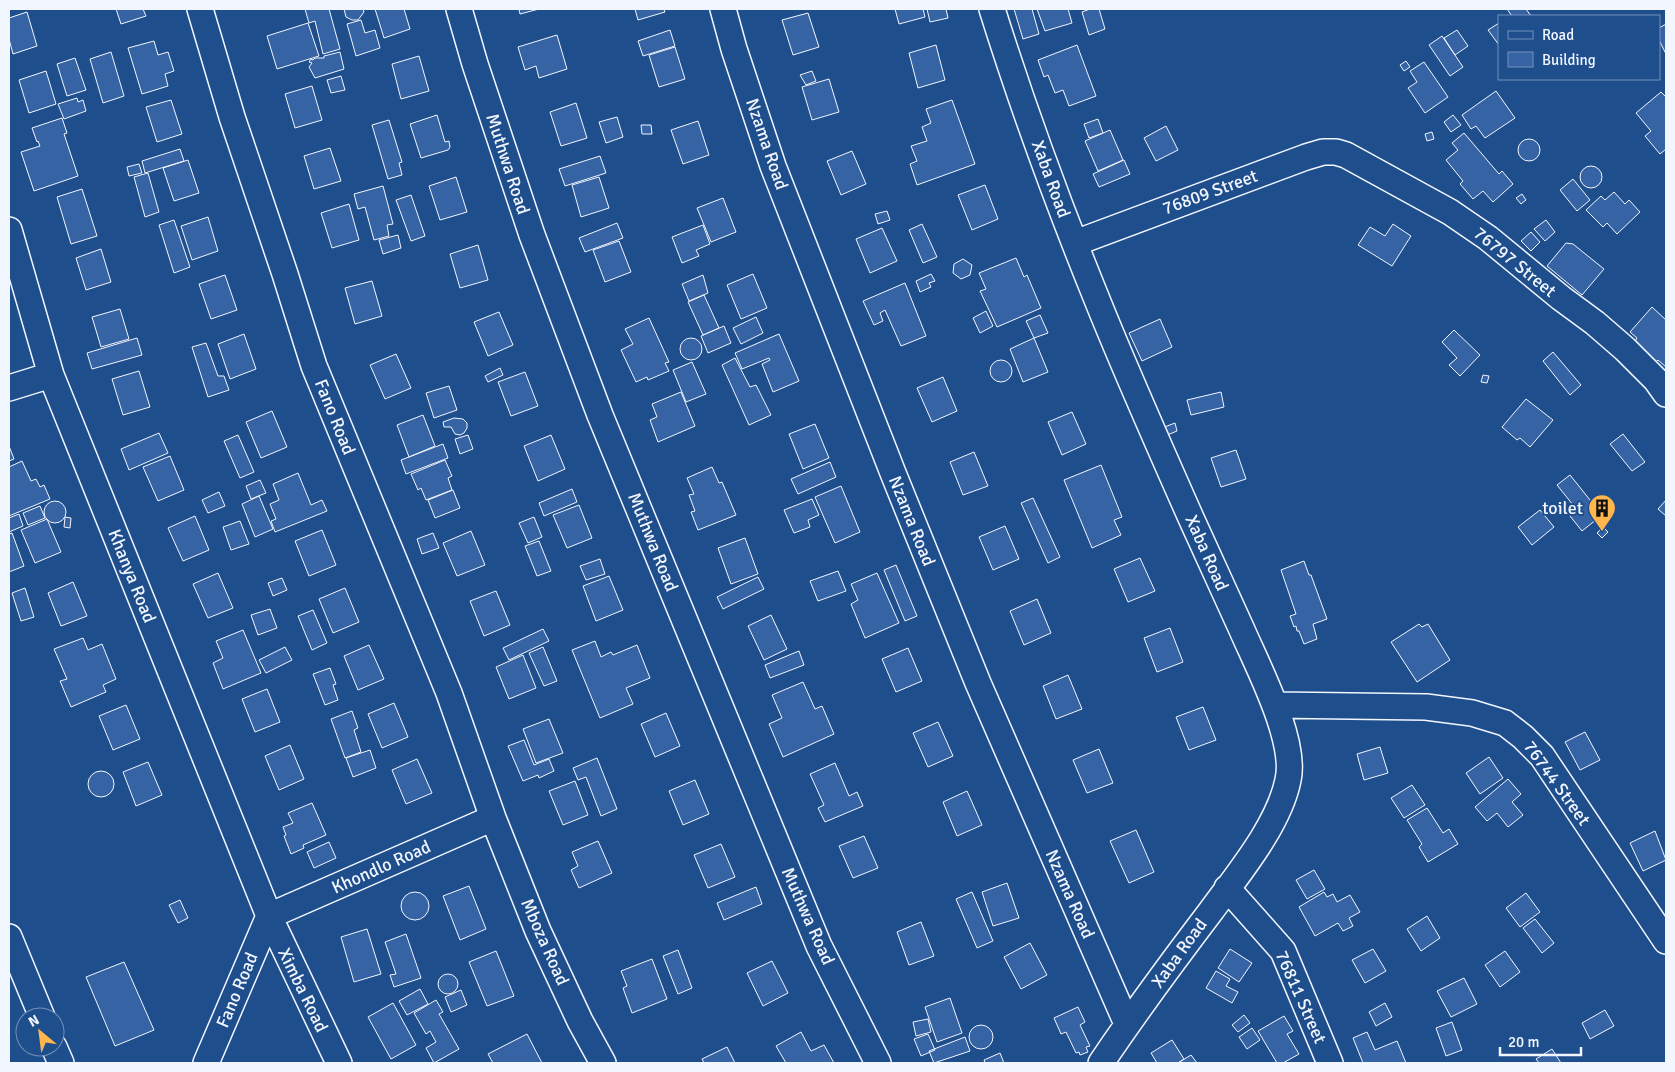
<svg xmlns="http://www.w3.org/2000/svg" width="1675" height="1072" viewBox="0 0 1675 1072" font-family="Signika,sans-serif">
<rect width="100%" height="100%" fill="#1f4e8c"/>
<!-- building -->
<path fill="#3563a3" stroke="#f2f6ff" d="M116 9H143L146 16 121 24Z
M305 9H329L340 49 323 54 315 21 309 23Z
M344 9H363L364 12 358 20H352L346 17Z
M375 9H404L410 29 384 38Z
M519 9H539L520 14Z
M635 9H664L665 12 638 20Z
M895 9H923L925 17 899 24Z
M927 9H946L948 18 930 22Z
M1014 9H1032L1039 34 1023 39Z
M1037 9H1068L1072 23 1045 31Z
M1090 9H1099L1105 29 1089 35 1082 12Z
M1507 9H1526L1531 16H1512Z
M27 12 37 46 13 54 9 39V18Z
M808 13 819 47 793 55 782 20Z
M361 20 365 33 375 30 380 48 356 56 347 24Z
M308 23 319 56 277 69 267 36Z
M1499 23V45L1488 30Z
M1666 24V54L1659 40V28Z
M670 30 675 46 643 56 638 41Z
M1457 30 1468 46 1455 55 1444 38Z
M557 35 567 69 539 78 536 66 525 70 518 47Z
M1442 36 1463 67 1450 76 1429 45Z
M154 41 158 55 168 52 174 71 165 74 168 86 142 94 128 48Z
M936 45 945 80 918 88 909 53Z
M1077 45 1096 96 1069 106 1063 90 1055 93 1048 75 1044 77 1038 60Z
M675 47 685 79 659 87 649 55Z
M111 52 124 96 103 103 90 59Z
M340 52 344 69 315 78 309 67 312 63 309 62 311 59 313 60 315 58H324V56Z
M419 56 429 91 401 99 392 64Z
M75 58 86 90 67 96 57 64Z
M1406 61 1410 67 1404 71 1400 65Z
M1424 62 1448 97 1425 113 1408 88 1417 82 1410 71Z
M46 71 56 104 29 113 19 80Z
M812 71 816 81 806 85 800 75Z
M341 76 345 90 331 93 327 80Z
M829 79 839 112 812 120 802 87Z
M312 86 322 120 295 128 285 94Z
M1496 91 1515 118 1485 138 1476 126 1471 129 1462 115Z
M1661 92 1666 97V149L1660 154 1645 136 1651 131 1636 113Z
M77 98 78 102 83 100 86 111 64 119 58 104Z
M171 100 182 134 157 142 146 107Z
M952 100 975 164 917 185 910 164 917 161 911 146 927 141 922 127 931 123 926 109Z
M576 103 587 138 561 146 550 112Z
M437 115 445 142 449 141 450 147 448 150 421 158 410 124Z
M1453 115 1461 125 1451 132 1444 122Z
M617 117 623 137 606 143 599 122Z
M62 118 67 133 64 134 78 176 34 191 21 152 40 146 38 141 37 142 32 128Z
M1098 119 1103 133 1089 138 1084 124Z
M389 120 402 162 399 163 402 175 388 179 372 125Z
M698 121 709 155 683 164 671 130Z
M641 125H651L652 134H642Z
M1166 126 1178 150 1156 161 1144 138Z
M1110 130 1123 160 1098 171 1085 141Z
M1432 132 1434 139 1427 141 1425 134Z
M1464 133 1499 174 1502 171 1513 184 1493 202 1483 191 1473 199 1460 184 1463 181 1446 160 1458 150 1452 143Z
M1518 150a11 11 0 1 1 22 0a11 11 0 1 1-22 0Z
M330 148 341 181 314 189 304 156Z
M180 149 184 161 145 173 142 161Z
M852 151 866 184 841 195 827 161Z
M600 156 606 173 565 186 559 169Z
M188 160 199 193 174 201 163 168Z
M1124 160 1130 174 1099 187 1093 174Z
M139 164 142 173 129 176 127 167Z
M1580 177a11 11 0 1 1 22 0a11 11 0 1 1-22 0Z
M148 173 159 212 145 217 134 177Z
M456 177 467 212 440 220 429 186Z
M599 177 609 208 581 217 572 185Z
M1573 179 1590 200 1577 211 1560 190Z
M985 185 998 219 972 230 958 195Z
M383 186 393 224 387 225 389 236 374 240 365 207 358 209 354 194Z
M82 189 97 236 71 244 57 197Z
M1614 192 1625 204 1629 200 1640 212 1617 234 1607 223 1603 227 1586 210 1601 196 1605 200Z
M1522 194 1526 200 1521 204 1516 198Z
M411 195 425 236 411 241 396 200Z
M723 198 736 232 711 242 697 208Z
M349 204 359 240 332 248 321 213Z
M887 211 890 220 878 224 875 214Z
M208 217 218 251 192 260 181 226Z
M174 220 190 267 174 273 159 225Z
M1546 220 1555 232 1545 241 1534 229Z
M617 223 623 238 585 252 579 238Z
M922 224 937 257 923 263 909 230Z
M1393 224 1411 236 1392 266 1358 245 1370 227 1385 236Z
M703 225 710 244 696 250 699 256 682 263 672 237Z
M882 228 897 261 870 273 856 239Z
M1531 232 1540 242 1531 251 1521 241Z
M398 235 401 248 383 254 379 240Z
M619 241 631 272 605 282 593 250Z
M1566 243 1573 244 1604 269 1582 295 1547 266Z
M478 245 488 280 460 288 450 254Z
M101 249 111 282 86 290 76 258Z
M1016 258 1024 277 1027 275 1041 308 997 327 980 291 986 289 979 273Z
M963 259 972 265 970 275 961 279 953 273 954 264Z
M753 274 767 308 741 319 727 285Z
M931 274 935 281 929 283 931 287 920 292 916 281Z
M225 275 237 310 211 319 199 284Z
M703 275 708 293 689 301 682 284Z
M372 281 382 316 355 324 345 288Z
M905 283 926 336 901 346 885 310 880 313 883 321 874 325 863 301Z
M704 295 719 328 703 335 688 302Z
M1652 307 1666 320V367L1658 360 1655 363 1633 344 1637 338 1630 332Z
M120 309 129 339 101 347 92 317Z
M986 311 993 326 980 333 973 318Z
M499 312 513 345 488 356 474 322Z
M1040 315 1048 333 1034 338 1026 321Z
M756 317 763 333 741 344 733 328Z
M649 318 669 362 665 363 669 371 648 380 647 377 636 382 621 350 633 344 625 329Z
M1160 319 1172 347 1142 361 1129 333Z
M724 326 731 343 708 353 701 336Z
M1454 330 1480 355 1460 376 1449 365 1457 358 1442 342Z
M244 334 256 369 230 379 218 344Z
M779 334 799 381 773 392 762 364 770 360 769 358 742 369 735 353Z
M137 338 142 355 92 369 87 353Z
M1034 338 1048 372 1023 382 1010 349Z
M680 349a11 11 0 1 1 22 0a11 11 0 1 1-22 0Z
M206 343 218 376H224L229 390 208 397 192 347Z
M1553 352 1581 385 1570 395 1543 361Z
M396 354 411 388 385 399 370 365Z
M735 358 750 387 756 385 771 415 749 425 722 365Z
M990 371a11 11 0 1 1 22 0a11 11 0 1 1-22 0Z
M692 362 706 394 686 402 673 370Z
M500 368 503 375 488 382 485 376Z
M139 371 150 407 123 415 112 379Z
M525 372 538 406 511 416 498 382Z
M1483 375 1489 376 1487 383 1481 382Z
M943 377 957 411 932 422 917 388Z
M449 386 457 410 434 418 426 393Z
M681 392 695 426 658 442 650 420 657 417 652 404Z
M1221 392 1224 407 1191 415 1187 400Z
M1526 399 1553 420 1530 447 1520 438 1517 440 1502 427Z
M272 411 287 447 261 458 246 422Z
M1072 412 1086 444 1062 455 1048 422Z
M423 415 435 446 409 457 397 425Z
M454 418 463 419 467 423V428L464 433 460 435 455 434 451 427H444L443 422Z
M1175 423 1177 431 1165 436 1162 428Z
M815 424 829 458 803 469 789 434Z
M159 433 168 453 129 470 121 449Z
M1623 434 1645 462 1632 471 1610 444Z
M238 435 254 472 240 478 224 441Z
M468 435 473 449 460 454 455 439Z
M551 435 565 469 538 481 524 446Z
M443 444 448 458 406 474 401 460Z
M9 446 14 459 9 461Z
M1236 450 1246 479 1221 487 1211 458Z
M974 452 988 486 963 495 950 462Z
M170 456 184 490 158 501 143 467Z
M445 460 452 476 448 478 452 490 426 500 421 488 418 490 411 474Z
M22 461 31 481 36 479 40 487 44 485 50 499 9 516V467Z
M830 462 836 477 798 494 791 479Z
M1101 465 1122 517 1114 520 1121 535 1092 548 1064 480Z
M712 467 719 483 722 482 736 515 698 530 691 512 695 511 689 495 694 494 687 478Z
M298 473 311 505 322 500 327 511 275 532 271 521 276 519 270 504 279 500 273 484Z
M1570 475 1602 515 1582 531 1570 516 1577 510 1557 485Z
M260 480 266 493 251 499 246 486Z
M841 486 860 532 835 543 815 497Z
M572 489 577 502 544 516 539 503Z
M453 490 460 508 435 518 428 500Z
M219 492 225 506 208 513 202 500Z
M259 496 273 529 255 537 242 504Z
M1033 498 1060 557 1048 563 1021 503Z
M812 499 819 515 808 520 810 527 794 533 784 510Z
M1666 500V516L1658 509Z
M44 512a11 11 0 1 1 22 0a11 11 0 1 1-22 0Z
M579 505 592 538 567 548 553 515Z
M40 506 45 518 28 525 23 513Z
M1540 510 1554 527 1532 545 1518 527Z
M19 514 23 526 9 532V518Z
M195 516 209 550 183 561 168 528Z
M65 517 71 518 70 528 64 527Z
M534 517 542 537 528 543 519 523Z
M47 519 61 552 35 563 21 530Z
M240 521 249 544 231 550 223 527Z
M1005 526 1019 559 993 570 979 537Z
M1603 527 1608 532 1602 538 1597 533Z
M322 530 336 565 309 576 295 541Z
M471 531 485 565 457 576 443 543Z
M12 533 24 566 9 572V534Z
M433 533 439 548 422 554 417 539Z
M745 538 758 574 731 584 718 548Z
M539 541 551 571 537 576 525 546Z
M1140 558 1155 591 1128 602 1114 569Z
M600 559 605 574 586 580 580 566Z
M1304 561 1309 575H1311L1327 619 1313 624 1317 639 1304 644 1299 631H1297L1296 626 1294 627 1290 616 1296 614 1281 570Z
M896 565 917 616 905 621 884 570Z
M838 571 846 591 818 601 810 581Z
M218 573 233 608 208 618 193 584Z
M877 573 899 623 865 638 851 604 858 600 851 584Z
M609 576 623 610 596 621 583 586Z
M758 577 764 589 723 609 717 597Z
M282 578 287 590 273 596 268 583Z
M73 582 87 616 61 626 48 593Z
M25 588 34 617 21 621 12 593Z
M345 588 359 622 333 633 319 599Z
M496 591 510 625 484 636 470 601Z
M1037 599 1051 633 1024 645 1010 611Z
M270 609 277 628 258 635 251 615Z
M313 610 327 643 312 650 298 616Z
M771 615 787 649 764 660 748 626Z
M1419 624 1422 627 1428 624 1450 660 1417 682 1391 642Z
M1170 628 1183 662 1157 672 1144 638Z
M543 629 549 641 509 660 503 648Z
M243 630 261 673 223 689 213 663 223 658 216 641Z
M83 638 88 650 102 644 116 679 103 685 106 692 71 707 60 681 67 679 54 649Z
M595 641 601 657 611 652 613 655 637 645 650 678 626 688 633 704 600 718 572 650Z
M369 645 384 679 358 690 344 656Z
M285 647 292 660 266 673 259 660Z
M543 647 557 681 544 686 529 653Z
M908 648 922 681 896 692 882 659Z
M799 651 804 665 770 678 765 665Z
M523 655 536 688 509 699 496 667Z
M330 668 336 684 333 685 338 700 325 705 313 674Z
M1068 675 1082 709 1056 719 1043 686Z
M803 682 815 709 822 706 834 734 783 757 769 724 782 718 772 695Z
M267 689 280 722 255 732 242 699Z
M394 703 408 737 382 748 368 714Z
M126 705 140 739 113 750 99 716Z
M1203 707 1216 740 1189 750 1176 717Z
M352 711 358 728 354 730 361 752 345 758 331 719Z
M666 713 680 746 655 757 641 724Z
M549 719 563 753 536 763 523 729Z
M938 722 953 756 928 767 913 733Z
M1585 732 1600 760 1580 770 1565 742Z
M524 740 534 765 549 759 554 771 539 778 538 775 523 781 508 746Z
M290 745 304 779 279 790 265 756Z
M1380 747 1388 773 1364 780 1357 754Z
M1099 749 1113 783 1087 793 1073 760Z
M370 750 376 768 353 777 346 758Z
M1489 757 1503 778 1480 794 1466 773Z
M597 758 617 809 601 816 586 777 578 780 573 768Z
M417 759 432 793 406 804 392 770Z
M148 762 162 795 136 806 123 772Z
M835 763 849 796 857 792 863 806 825 822 818 808 824 805 810 774Z
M88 784a13 13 0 1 1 26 0a13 13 0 1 1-26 0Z
M1508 779 1521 794 1512 802 1523 815 1508 827 1497 813 1487 821 1475 807Z
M695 780 709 814 683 825 669 791Z
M575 781 588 815 563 825 549 791Z
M1412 785 1425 805 1404 818 1391 798Z
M967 791 982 825 957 836 943 802Z
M312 803 326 835 303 845 304 848 291 854 284 836 286 835 283 827 293 823 288 813Z
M1427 808 1443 833 1449 829 1458 844 1428 862 1419 847 1422 844 1407 820Z
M1136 830 1154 872 1129 883 1110 841Z
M1655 831 1666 860 1643 871 1630 843Z
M864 836 878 868 853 878 839 846Z
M598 841 612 873 579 888 571 870 578 866 572 852Z
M329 842 336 858 314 868 307 852Z
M721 844 735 877 708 888 694 855Z
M1314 870 1325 889 1307 899 1296 880Z
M1007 883 1019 918 993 926 982 892Z
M469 886 486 929 460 940 443 896Z
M756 887 762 904 724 920 717 903Z
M401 906a14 14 0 1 1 28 0a14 14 0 1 1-28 0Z
M972 892 993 941 977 948 956 899Z
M1324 892 1327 897 1333 894 1337 902 1350 895 1360 912 1349 918 1353 926 1343 931 1338 923 1315 936 1299 907Z
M1526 893 1540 912 1520 927 1506 908Z
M180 900 188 918 178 923 169 905Z
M1427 916 1440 938 1421 951 1407 929Z
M1535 919 1554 943 1542 953 1523 928Z
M921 922 934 956 909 965 897 932Z
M367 929 381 974 354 982 341 937Z
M406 934 421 978 394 987 390 975 396 974 385 942Z
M1030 943 1047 975 1021 989 1004 957Z
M1230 949 1252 963 1239 982 1218 968Z
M1373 949 1386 971 1365 983 1352 960Z
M678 950 692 988 678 994 663 956Z
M496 951 514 996 487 1006 469 962Z
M1505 951 1520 972 1500 987 1485 965Z
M652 959 667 999 632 1013 623 988 627 986 621 971Z
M772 961 788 993 763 1006 747 973Z
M124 962 154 1030 115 1046 86 977Z
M1216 971 1230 979 1226 986 1238 992 1232 1003 1206 988Z
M438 984a10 10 0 1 1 20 0a10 10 0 1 1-20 0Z
M1464 978 1477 1004 1451 1017 1437 991Z
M420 989 428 1004 407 1015 399 1001Z
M461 990 467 1005 451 1012 445 997Z
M950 998 962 1033 937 1042 925 1007Z
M436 1000 443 1012 439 1014 459 1049 434 1063 426 1048 436 1042 430 1031 426 1034 414 1013Z
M393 1003 416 1045 391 1059 368 1017Z
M1385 1003 1392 1017 1376 1026 1369 1012Z
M1078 1007 1085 1022 1080 1025 1090 1046 1086 1047 1088 1052 1080 1055 1079 1052 1076 1053 1066 1032 1061 1034 1054 1018Z
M1605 1010 1614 1026 1590 1039 1582 1023Z
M1244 1015 1250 1023 1238 1032 1232 1025Z
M1284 1016 1293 1031 1287 1034 1299 1054 1283 1063H1277L1258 1031Z
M928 1019 931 1032 916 1036 913 1022Z
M1452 1022 1462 1050 1446 1056 1436 1028Z
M969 1037a12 12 0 1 1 24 0a12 12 0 1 1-24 0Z
M1252 1028 1260 1040 1247 1049 1239 1037Z
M801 1032 811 1051 824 1045 834 1063H786L776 1046Z
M1367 1032 1375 1050 1397 1041 1406 1063H1363L1353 1038Z
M527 1034 542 1063H493L488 1054Z
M928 1034 935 1050 921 1056 914 1039Z
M965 1037 970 1051 934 1063 929 1051Z
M1172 1040 1184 1059 1178 1063H1157L1151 1053Z
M727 1047 735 1063H704L702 1059Z
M1552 1049 1561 1063H1539L1536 1059Z
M1000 1053 1004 1063H985L984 1060Z
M1191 1055 1197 1063H1178Z"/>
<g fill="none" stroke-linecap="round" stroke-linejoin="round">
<!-- minor casing -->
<g stroke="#f2f6ff" stroke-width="28">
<path id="minor" d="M200 9 232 117 285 274 314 366 449 693 493 818 538 931 580 1021 603 1063
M459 9 475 64 532 235 600 415 819 946 878 1063
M723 9 734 49 773 166 893 473 978 683 1127 1024
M992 9C1023 108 1059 206 1098 302 1127 374 1159 446 1191 518 1208 555 1225 593 1242 630 1258 667 1297 741 1288 780 1279 825 1238 874 1211 911 1173 961 1136 1011 1101 1063
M9 230 51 375 269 916 339 1063
M1075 243 1306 157 1323 152H1336L1346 155 1450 212 1488 238 1561 298 1595 323 1625 349 1656 380 1666 394
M9 388 51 375
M1275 705 1426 707 1472 713 1505 723 1523 737 1542 756 1666 941
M1227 888 1283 951 1330 1063
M269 916 493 818
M9 937 42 1017
M54 1047 61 1063
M206 1063 269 916"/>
</g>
<!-- minor -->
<use href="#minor" stroke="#1f4e8c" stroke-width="25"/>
</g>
<!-- icons -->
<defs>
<g id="building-pin" transform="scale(1.4375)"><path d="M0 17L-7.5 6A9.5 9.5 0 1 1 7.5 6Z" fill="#ffb74d" stroke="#1f4e8c"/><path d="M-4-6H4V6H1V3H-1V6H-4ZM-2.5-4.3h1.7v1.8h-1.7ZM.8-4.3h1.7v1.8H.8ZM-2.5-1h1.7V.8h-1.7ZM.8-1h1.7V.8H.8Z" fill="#111"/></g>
</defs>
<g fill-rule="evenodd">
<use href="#building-pin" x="1602" y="508"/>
</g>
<g text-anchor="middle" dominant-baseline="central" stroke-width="4" stroke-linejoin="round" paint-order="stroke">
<!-- street labels -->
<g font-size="18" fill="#f2f6ff" stroke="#1f4e8c">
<text transform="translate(767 144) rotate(71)">Nzama Road</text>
<text transform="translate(508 164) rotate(72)">Muthwa Road</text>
<text transform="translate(1051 179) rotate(70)">Xaba Road</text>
<text transform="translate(1210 192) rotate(-20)">76809 Street</text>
<text transform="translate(1515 262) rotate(39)">76797 Street</text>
<text transform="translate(335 417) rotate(68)">Fano Road</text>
<text transform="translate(912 521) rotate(68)">Nzama Road</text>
<text transform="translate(653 542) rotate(68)">Muthwa Road</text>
<text transform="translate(1207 553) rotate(66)">Xaba Road</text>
<text transform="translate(132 576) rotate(68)">Khanya Road</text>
<text transform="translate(1557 783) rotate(54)">76744 Street</text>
<text transform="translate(381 867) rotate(-24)">Khondlo Road</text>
<text transform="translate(1070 894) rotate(66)">Nzama Road</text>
<text transform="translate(808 916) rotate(66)">Muthwa Road</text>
<text transform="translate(545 942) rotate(66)">Mboza Road</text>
<text transform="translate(1179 953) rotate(-54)">Xaba Road</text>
<text transform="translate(237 990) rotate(-67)">Fano Road</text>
<text transform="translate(303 990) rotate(64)">Ximba Road</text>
<text transform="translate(1301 997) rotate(66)">76811 Street</text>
</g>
<!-- poi labels -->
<g font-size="18" fill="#f2f6ff" stroke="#1f4e8c" text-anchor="end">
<text x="1583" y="508">toilet</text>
</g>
</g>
<!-- border -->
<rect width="1675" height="1072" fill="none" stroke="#f2f6ff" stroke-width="20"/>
<!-- legend -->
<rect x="1498" y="15" width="162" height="65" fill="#1f4e8c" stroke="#7391ba"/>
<rect x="1508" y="31" width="25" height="8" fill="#1f4e8c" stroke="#7391ba"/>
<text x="1542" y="40" font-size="15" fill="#f2f6ff">Road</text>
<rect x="1508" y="52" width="25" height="15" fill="#3563a3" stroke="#7391ba"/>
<text x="1542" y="65" font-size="15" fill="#f2f6ff">Building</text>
<!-- north arrow -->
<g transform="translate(40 1032) rotate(331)"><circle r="24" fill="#1f4e8c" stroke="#7391ba"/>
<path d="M0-4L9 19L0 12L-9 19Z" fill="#ffb74d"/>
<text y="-8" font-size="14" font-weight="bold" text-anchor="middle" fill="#f2f6ff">N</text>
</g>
<!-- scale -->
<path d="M1500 1047v8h81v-8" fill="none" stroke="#f2f6ff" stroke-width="2.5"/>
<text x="1508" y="1047" font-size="15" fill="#f2f6ff" stroke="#1f4e8c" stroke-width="4" paint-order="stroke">20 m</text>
</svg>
